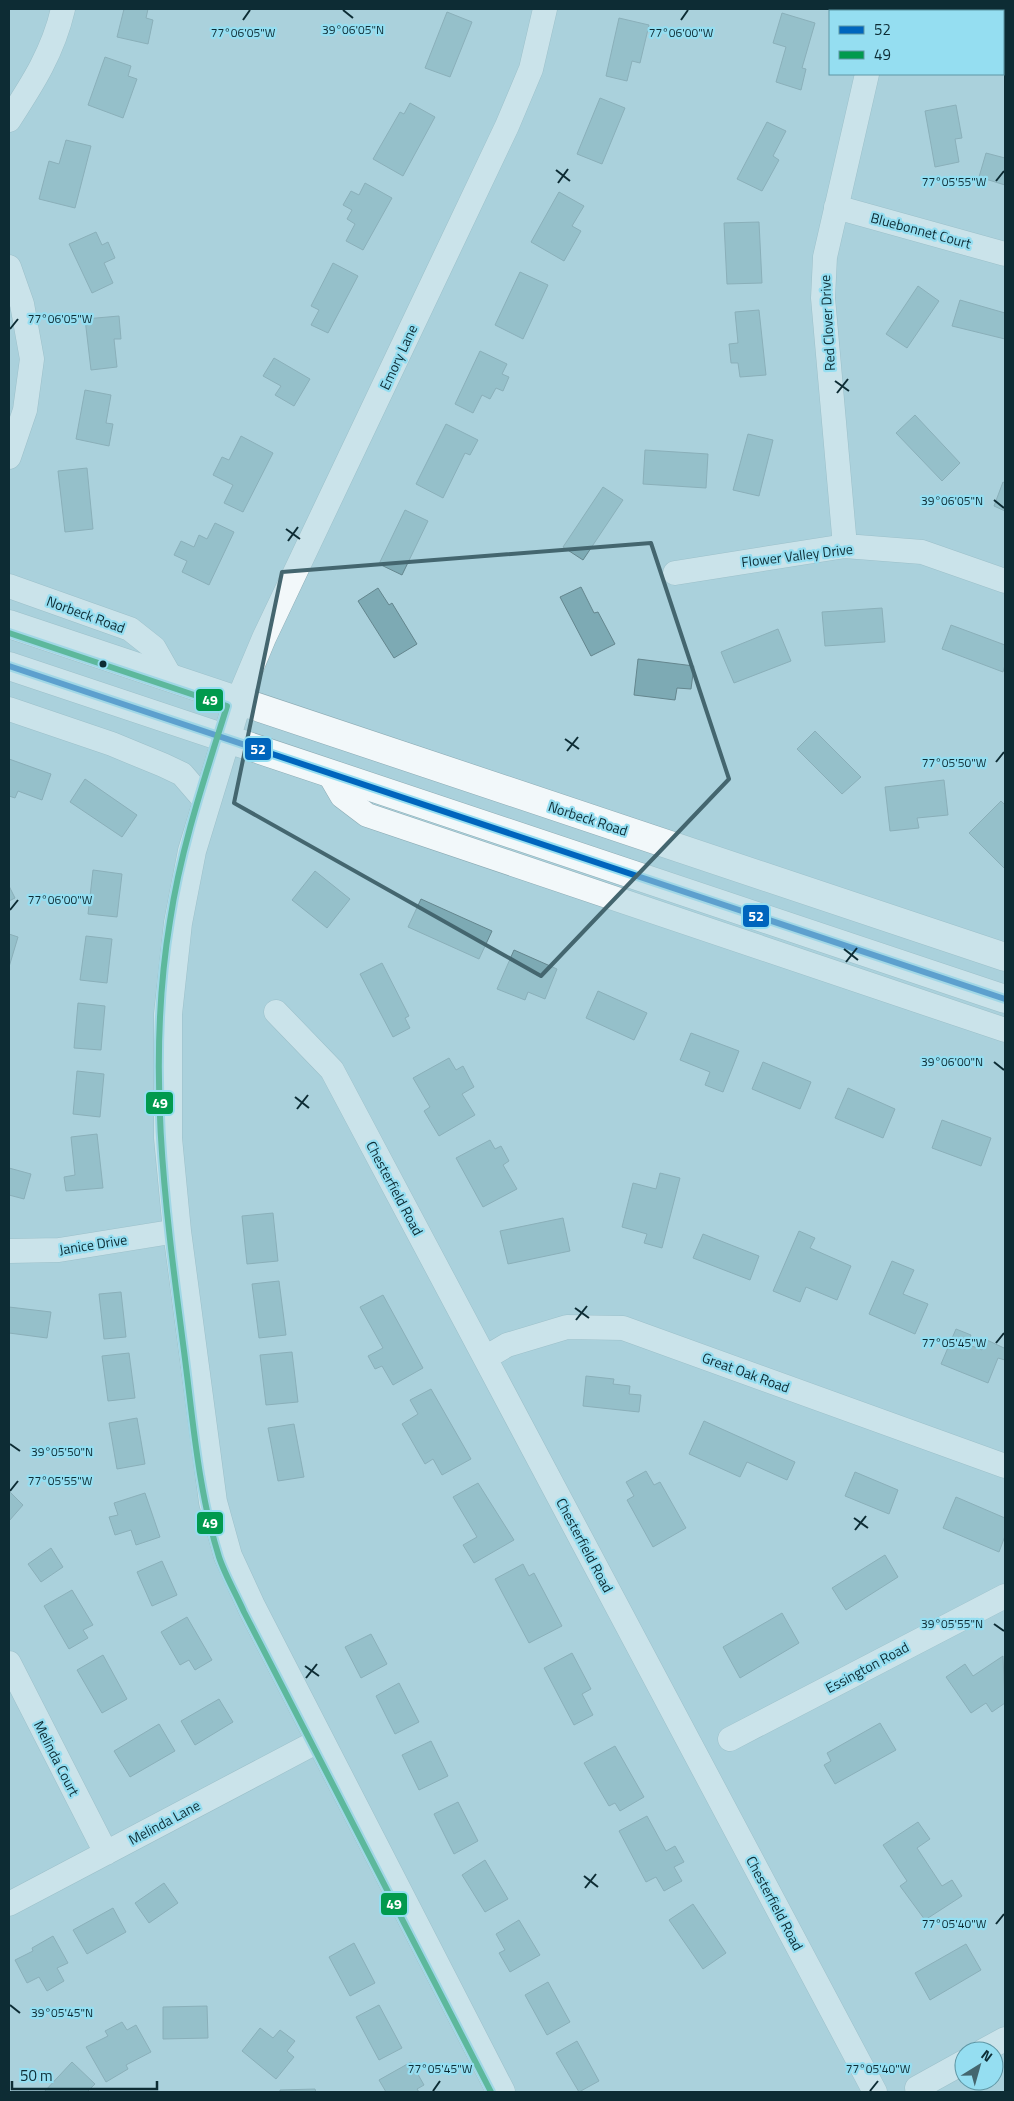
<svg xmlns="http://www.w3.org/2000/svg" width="1014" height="2101" viewBox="0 0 1014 2101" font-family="'Titillium Web',sans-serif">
<rect width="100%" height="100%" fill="#aad1dc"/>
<!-- building -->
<path fill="#7daab4" stroke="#64868e" d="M124 9H148L146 18 153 20 148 44 117 37Z
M938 9H967V11H937Z
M447 12 472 22 450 77 425 68Z
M782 13 815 23 802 68 806 69 801 90 776 82 786 47 773 43Z
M619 18 649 25 640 63 632 61 627 81 606 76Z
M105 57 131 66 128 76 137 79 123 118 88 105Z
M600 98 625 108 602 164 577 154Z
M410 103 435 117 403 176 373 159 400 112 404 114Z
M956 105 962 138 955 139 959 162 935 167 925 111Z
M767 122 786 131 773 156 779 160 762 191 737 179Z
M66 140 91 146 75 208 39 199 49 161 59 164Z
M986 153 1005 158V185L979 177Z
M365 183 392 198 363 250 346 241 355 224 347 219 352 210 343 205 351 191 359 195Z
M559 192 584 206 572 226 581 231 564 261 531 242Z
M759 222 762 283 727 284 724 223Z
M96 232 102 245 108 242 115 258 104 263 113 283 92 293 69 244Z
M333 263 358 276 328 333 311 325 319 310 311 306Z
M520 272 548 285 523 339 495 325Z
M918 286 939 301 907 348 886 334Z
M960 300 1005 313V339L952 326Z
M759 310 766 375 740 377 738 363H731L729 344 738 343 735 312Z
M119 316 121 339H114L117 367 91 370 85 319Z
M480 351 507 364 502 374 509 377 503 391 496 388 490 399 482 395 473 413 455 404Z
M274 358 310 379 294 406 275 395 281 386 263 376Z
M85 390 111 395 106 423 113 424 109 446 76 439Z
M915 415 960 463 942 481 896 433Z
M446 424 478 440 470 455 465 453 443 498 416 484Z
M748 434 773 440 759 496 733 490Z
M241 436 273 453 243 512 224 503 233 485 213 475 222 457 229 460Z
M645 450 708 454 706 488 643 484Z
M87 468 93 529 65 532 58 471Z
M1003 482 1005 483V511L994 506Z
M603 487 623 500 583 560 563 547Z
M405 510 428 521 402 575 379 564Z
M215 523 234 532 209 585 182 572 187 561 174 555 181 541 194 547 199 535 207 539Z
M581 587 594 613 598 612 615 644 591 656 560 597Z
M378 588 389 605 392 603 417 644 394 658 358 601Z
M882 608 885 642 825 646 822 612Z
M951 625 1005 645V665L1003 672 942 649Z
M778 629 791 661 734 683 721 652Z
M638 659 694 666 691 689 677 688 675 700 634 695Z
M815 731 861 777 842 794 797 749Z
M9 759 51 774 42 800 18 791 15 798 9 796Z
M85 779 137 815 122 837 70 802Z
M944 780 948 815 917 818 919 828 890 831 885 787Z
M1001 801 1005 805V869L969 833Z
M93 870 122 874 117 917 88 914Z
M315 871 350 899 327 928 292 900Z
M9 886 15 898 9 901Z
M421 899 492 931 479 959 408 927Z
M9 934 18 937 9 967Z
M86 936 112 939 107 983 80 980Z
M514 950 557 969 545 999 528 992 525 1000 497 989Z
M382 963 409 1016 405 1018 410 1028 393 1037 360 974Z
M598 991 647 1013 634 1040 586 1018Z
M78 1003 105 1006 101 1050 74 1048Z
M691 1033 739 1051 723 1092 705 1085 710 1072 680 1060Z
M449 1058 456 1070 463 1066 474 1087 462 1094 475 1115 439 1136 424 1111 430 1107 413 1078Z
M763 1062 811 1082 800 1109 752 1089Z
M77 1071 104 1074 100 1117 73 1114Z
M848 1088 895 1109 883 1138 835 1118Z
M942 1120 991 1138 981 1166 932 1148Z
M97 1134 103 1188 66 1191 64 1177 75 1175 71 1137Z
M490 1140 495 1149 501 1146 509 1161 503 1165 517 1189 483 1207 456 1158Z
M9 1168 31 1174 24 1199 9 1195Z
M660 1173 680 1178 662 1248 644 1243 647 1234 622 1227 633 1183 656 1189Z
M273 1213 278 1261 247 1264 242 1216Z
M563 1218 570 1251 508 1264 500 1231Z
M799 1231 815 1238 810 1248 851 1266 837 1300 806 1287 800 1302 773 1291Z
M703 1234 759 1256 750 1280 693 1258Z
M892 1261 914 1270 903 1294 928 1304 915 1334 869 1314Z
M279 1281 286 1335 259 1338 252 1284Z
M121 1292 126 1337 104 1339 99 1294Z
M383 1295 423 1368 393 1385 382 1366 375 1369 368 1356 383 1348 360 1307Z
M9 1307 51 1312 47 1338 9 1333Z
M956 1329 971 1335 967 1344 982 1350 987 1340 1004 1348 1005 1345V1360L998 1358 988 1383 941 1364Z
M292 1352 298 1402 266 1405 260 1355Z
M129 1353 135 1398 108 1401 102 1356Z
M586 1376 614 1379 613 1384 630 1386 629 1394 641 1395 639 1412 583 1406Z
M431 1389 471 1459 442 1475 433 1459 425 1464 402 1424 418 1414 410 1400Z
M137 1418 145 1464 117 1469 109 1423Z
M704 1421 795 1462 787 1480 747 1462 740 1477 689 1454Z
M294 1424 304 1477 278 1481 268 1428Z
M646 1471 654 1485 660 1482 686 1528 653 1547 627 1500 634 1496 626 1482Z
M855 1472 898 1490 889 1514 845 1496Z
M478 1483 514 1540 474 1563 463 1545 477 1537 453 1497Z
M9 1491 23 1505 9 1521Z
M145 1493 160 1537 136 1545 131 1530 115 1535 109 1517 118 1515 114 1503Z
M956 1497 1005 1518V1536L999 1552 943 1528Z
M51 1548 63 1567 41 1582 28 1564Z
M885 1555 898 1577 846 1610 832 1588Z
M162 1561 177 1595 152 1606 137 1572Z
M523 1564 529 1576 534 1573 562 1626 529 1643 495 1579Z
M72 1590 93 1625 83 1630 88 1638 69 1649 44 1606Z
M782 1613 799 1643 740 1678 723 1647Z
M187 1617 212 1660 195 1670 189 1660 180 1665 161 1632Z
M371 1634 387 1664 361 1678 345 1647Z
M572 1653 591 1689 582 1694 593 1715 574 1725 544 1668Z
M103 1655 127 1699 102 1713 77 1670Z
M1003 1656 1005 1703 992 1712 986 1703 971 1713 946 1677 965 1664 973 1676Z
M399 1683 419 1722 395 1734 376 1696Z
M219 1699 233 1722 195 1745 181 1721Z
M880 1723 896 1750 835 1784 824 1765 831 1761 827 1753Z
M159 1724 175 1751 130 1777 114 1751Z
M431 1741 448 1776 419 1790 402 1755Z
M615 1746 644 1797 620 1811 615 1803 609 1806 584 1763Z
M458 1802 478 1841 454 1854 434 1814Z
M647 1816 666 1851 675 1846 684 1862 674 1867 682 1881 664 1891 656 1877 646 1882 619 1831Z
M918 1822 930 1839 917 1848 942 1886 952 1880 962 1896 925 1920 900 1886 907 1881 883 1845Z
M485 1860 508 1899 485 1912 462 1875Z
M164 1883 178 1903 149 1923 135 1903Z
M693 1904 726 1953 703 1969 669 1920Z
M113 1908 126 1932 87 1954 73 1930Z
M519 1920 540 1955 510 1972 499 1953 505 1950 496 1934Z
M53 1936 68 1963 57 1968 64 1981 47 1991 39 1977 27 1983 15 1960 33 1951 32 1948Z
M354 1943 375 1983 350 1996 329 1957Z
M966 1944 981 1970 930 2000 915 1973Z
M548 1982 570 2022 547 2035 525 1995Z
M379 2005 402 2048 379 2060 356 2017Z
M207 2006 208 2038 163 2039V2007Z
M122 2022 127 2030 136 2025 151 2052 126 2065 128 2069 106 2082 86 2047 108 2036 105 2031Z
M260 2028 273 2038 280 2030 295 2041 287 2051 294 2057 276 2079 242 2051Z
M577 2041 599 2081 579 2092 556 2053Z
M72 2062 95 2084 87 2092H44Z
M411 2062 424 2085 417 2089 419 2092H386L379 2080Z
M315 2089 316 2092H280V2090Z"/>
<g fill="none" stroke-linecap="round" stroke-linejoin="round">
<!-- minor casing -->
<g stroke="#8baab3" stroke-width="25">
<path id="minor" d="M875 11V9
M9 120C33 83 53 52 63 9
M836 207 1005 254
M9 267 22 304 32 359 25 410 9 457
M845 546 823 298 825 257 867 74
M675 573 845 546 922 552 1005 581
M9 586 130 629 154 648 171 678
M238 700 264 638 507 126 531 69 545 9
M9 709 112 744 163 765 182 774 207 803
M328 772 342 796 367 815 1005 1030
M276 1012 332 1070 875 2092
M9 1251 59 1250 177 1231
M485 1358 507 1345 567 1327 623 1328 1005 1466
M9 1663 106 1853
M730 1739 1005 1596
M9 1904 320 1740
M983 2051 1005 2039
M917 2088 964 2062"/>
</g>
<!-- major casing -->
<g stroke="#8baab3" stroke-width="29">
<path id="major" d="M9 624 1005 957
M9 666 1005 999
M238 700 192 851 178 923 168 1014V1138L177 1231 213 1502 228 1556 252 1608 501 2092"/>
</g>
<!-- minor -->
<use href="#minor" stroke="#f2f8fa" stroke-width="24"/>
<!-- major -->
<use href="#major" stroke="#f2f8fa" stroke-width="28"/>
<!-- bus-1 casing -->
<g stroke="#95def1" stroke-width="10">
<path id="bus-1" d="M9 666 1005 999"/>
</g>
<!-- bus-2 casing -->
<g stroke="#95def1" stroke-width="10">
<path id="bus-2" d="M9 633 227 706C205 777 181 847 170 921 146 1066 165 1206 184 1351 193 1420 198 1490 219 1557 225 1575 236 1594 244 1612L491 2092"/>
</g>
<!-- bus-1 -->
<use href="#bus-1" stroke="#0065bd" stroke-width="6"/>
<!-- bus-2 -->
<use href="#bus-2" stroke="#019a4e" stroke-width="6"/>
</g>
<!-- marked area -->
<path d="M0 0H1014V2101H0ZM651 543 729 779 541 976 234 803 282 572Z" fill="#aad1dc" fill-opacity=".55" fill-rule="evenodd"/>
<path fill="none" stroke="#44666f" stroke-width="4" stroke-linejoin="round" d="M651 543 729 779 541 976 234 803 282 572Z"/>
<!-- ticks -->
<path fill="none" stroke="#0d2c34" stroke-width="2" d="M343 10 353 18M243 20 250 10M681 20 688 10M556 170 570 181M996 181 1004 171M558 183 568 169M10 329 18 319M835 381 849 391M837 393 848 379M994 500 1004 508M286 529 300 539M288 541 298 527M565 739 579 749M567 751 578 737M996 762 1004 752M10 910 18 900M844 949 858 960M846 962 857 948M994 1062 1004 1070M295 1097 309 1108M297 1109 308 1095M575 1308 589 1318M576 1320 587 1306M996 1343 1004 1333M10 1444 20 1451M10 1491 18 1481M854 1518 868 1528M855 1530 866 1516M994 1624 1004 1631M305 1666 319 1676M306 1678 317 1664M584 1876 598 1887M585 1888 596 1874M996 1924 1004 1914M10 2005 20 2013M433 2091 440 2081M870 2091 878 2081"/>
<!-- markers -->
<circle fill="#0d2c34" stroke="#95def1" stroke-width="2" cx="103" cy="664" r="4.5"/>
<g text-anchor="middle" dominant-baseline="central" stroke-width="4.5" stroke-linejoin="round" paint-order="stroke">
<!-- street labels -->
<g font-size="14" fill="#0d2c34" stroke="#95def1">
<text transform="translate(921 230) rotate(15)">Bluebonnet Court</text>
<text transform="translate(827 323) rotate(-93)">Red Clover Drive</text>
<text transform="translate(398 357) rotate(-65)">Emory Lane</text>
<text transform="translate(797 555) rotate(-7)">Flower Valley Drive</text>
<text transform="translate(86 614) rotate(20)">Norbeck Road</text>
<text transform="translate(588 818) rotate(18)">Norbeck Road</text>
<text transform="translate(395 1188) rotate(62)">Chesterfield Road</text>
<text transform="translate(93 1244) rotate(-9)">Janice Drive</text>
<text transform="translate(746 1372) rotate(20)">Great Oak Road</text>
<text transform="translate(585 1545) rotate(62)">Chesterfield Road</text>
<text transform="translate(867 1667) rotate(-28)">Essington Road</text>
<text transform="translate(57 1758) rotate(63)">Melinda Court</text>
<text transform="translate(164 1822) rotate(-28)">Melinda Lane</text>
<text transform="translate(775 1903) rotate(62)">Chesterfield Road</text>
</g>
</g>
<g font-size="12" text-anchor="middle" fill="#0d2c34" stroke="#95def1" stroke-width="4.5" stroke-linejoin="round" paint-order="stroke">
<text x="353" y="34">39°06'05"N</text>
<text x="243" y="37">77°06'05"W</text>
<text x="681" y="37">77°06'00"W</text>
<text x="954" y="186">77°05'55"W</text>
<text x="60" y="323">77°06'05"W</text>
<text x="952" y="505">39°06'05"N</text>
<text x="954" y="767">77°05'50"W</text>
<text x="60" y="904">77°06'00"W</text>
<text x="952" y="1066">39°06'00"N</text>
<text x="954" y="1347">77°05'45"W</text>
<text x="62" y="1456">39°05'50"N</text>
<text x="60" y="1485">77°05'55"W</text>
<text x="952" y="1628">39°05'55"N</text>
<text x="954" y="1928">77°05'40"W</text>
<text x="62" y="2017">39°05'45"N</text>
<text x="440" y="2073">77°05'45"W</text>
<text x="878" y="2073">77°05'40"W</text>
</g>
<g stroke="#95def1" stroke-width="2">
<rect x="195" y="688" width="29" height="24" rx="5" fill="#019a4e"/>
<rect x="244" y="737" width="28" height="24" rx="5" fill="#0065bd"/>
<rect x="742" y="904" width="28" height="24" rx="5" fill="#0065bd"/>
<rect x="145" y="1091" width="29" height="24" rx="5" fill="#019a4e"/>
<rect x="196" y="1511" width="28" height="24" rx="5" fill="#019a4e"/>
<rect x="380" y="1892" width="28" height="24" rx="5" fill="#019a4e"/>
</g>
<g font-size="14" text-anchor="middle" font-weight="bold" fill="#fff">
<text x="210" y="705">49</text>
<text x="258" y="754">52</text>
<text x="756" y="921">52</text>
<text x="160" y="1108">49</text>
<text x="210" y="1528">49</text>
<text x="394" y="1909">49</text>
</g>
<!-- border -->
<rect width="1014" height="2101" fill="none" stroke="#0d2c34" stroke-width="20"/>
<!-- legend -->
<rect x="829" y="10" width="175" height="65" fill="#95def1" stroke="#5f97a5"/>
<rect x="839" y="26" width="25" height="8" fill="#0065bd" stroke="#5f97a5"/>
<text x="874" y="35" font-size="15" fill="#0d2c34">52</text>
<rect x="839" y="51" width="25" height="8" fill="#019a4e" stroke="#5f97a5"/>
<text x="874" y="60" font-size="15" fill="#0d2c34">49</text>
<!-- north arrow -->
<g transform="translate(979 2066) rotate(37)"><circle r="24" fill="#95def1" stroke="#5f97a5"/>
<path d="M0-4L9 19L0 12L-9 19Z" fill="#44666f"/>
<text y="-8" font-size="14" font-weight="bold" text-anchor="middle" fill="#0d2c34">N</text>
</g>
<!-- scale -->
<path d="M12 2081v8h145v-8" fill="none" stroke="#0d2c34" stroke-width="2.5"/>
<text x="20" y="2081" font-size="15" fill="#0d2c34" stroke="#95def1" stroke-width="4" paint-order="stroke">50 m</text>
</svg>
